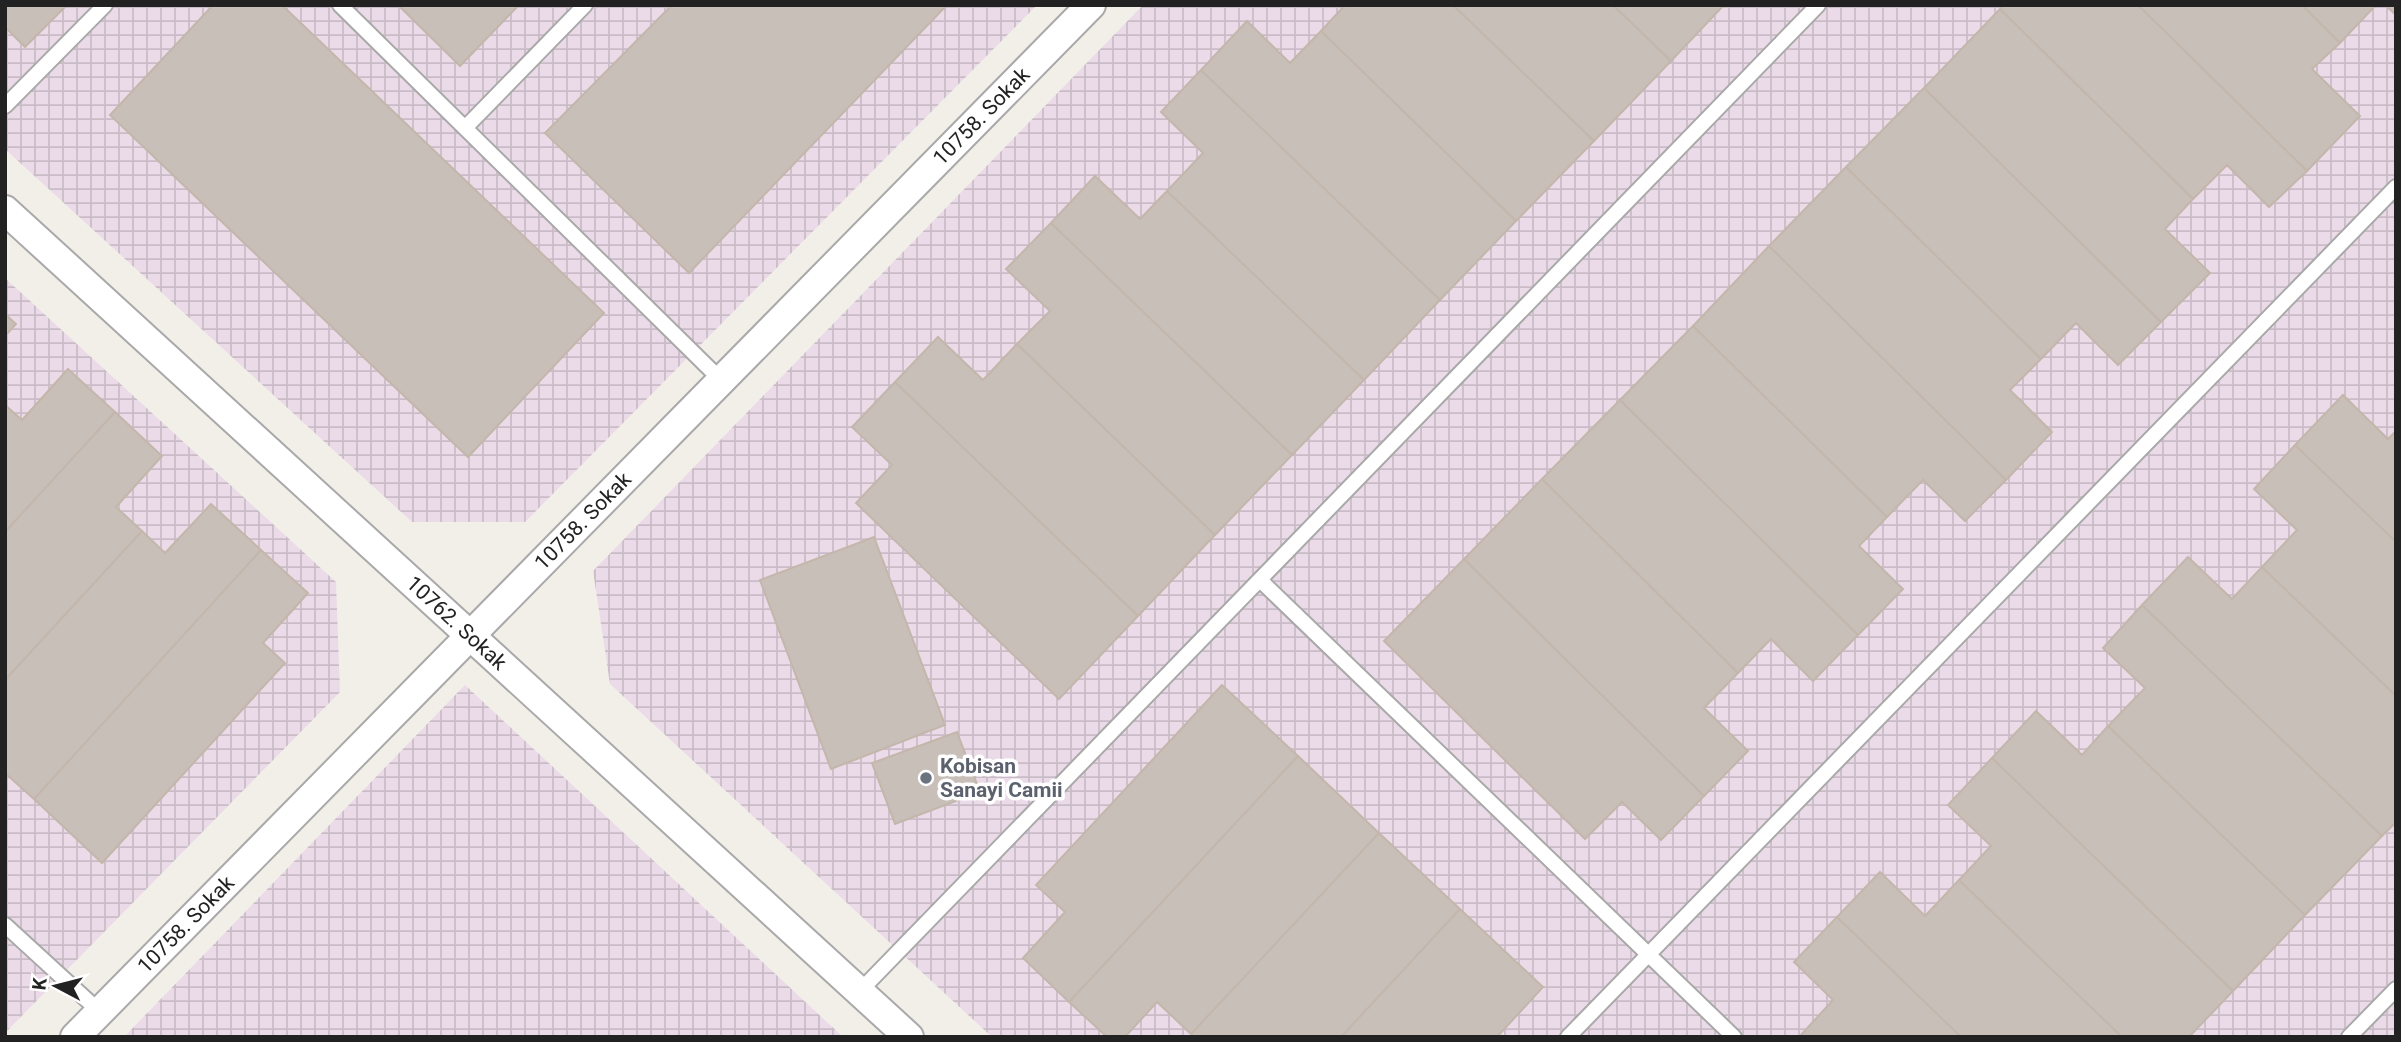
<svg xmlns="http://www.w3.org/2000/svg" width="2401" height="1042" viewBox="0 0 2401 1042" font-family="Roboto,sans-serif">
<defs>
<pattern id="industrial-grid" width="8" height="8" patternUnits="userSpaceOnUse" patternTransform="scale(1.75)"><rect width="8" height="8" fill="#ebdbe8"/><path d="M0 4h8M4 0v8" fill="none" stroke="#c9bcc7"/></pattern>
</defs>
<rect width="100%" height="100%" fill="#f2efe9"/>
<!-- industrial -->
<path fill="url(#industrial-grid)" d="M5 5H1037L525 522H412L5 149Z
M1143 5H2396V1037H992L610 684 593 571Z
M5 278 336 582 340 692 5 1033Z
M465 685 843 1037H124Z"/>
<!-- building -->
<path fill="#c7bfb8" stroke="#c4b6ab" stroke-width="2" d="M5 5H67L25 47 5 27Z
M213 5H282L604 313 468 457 110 115Z
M398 5H519L460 66Z
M672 5H947L689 273 545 133Z
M1345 5H1453L1594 141 1516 221 1321 31Z
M1453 5H1613L1671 61 1594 141Z
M1613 5H1724L1671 61Z
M2003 5H2138L2307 171 2269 207 2227 165 2193 199 2000 9Z
M2138 5H2302L2340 43 2312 69 2360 116 2307 171Z
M2302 5H2376L2340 43Z
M2385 5H2396V15Z
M2000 9 2193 199 2165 229 2210 273 2161 322 1924 88Z
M1247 21 1290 63 1321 31 1516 221 1440 300 1201 70Z
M1201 70 1440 300 1364 380 1167 191 1203 153 1161 112Z
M1924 88 2161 322 2118 365 2076 323 2041 359 1846 167Z
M1846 167 2041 359 2010 390 2052 432 2006 480 1769 246Z
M1095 176 1140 219 1167 191 1364 380 1292 455 1051 223Z
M1051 223 1292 455 1215 535 1017 344 1050 311 1006 269Z
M1769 246 2006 480 1965 521 1923 480 1887 517 1693 326Z
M5 314 16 324 5 336Z
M1693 326 1887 517 1859 546 1903 589 1858 635 1620 400Z
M938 337 983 380 1017 344 1215 535 1138 616 895 382Z
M68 369 115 412 5 532V405L22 420Z
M895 382 1138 616 1059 699 856 503 892 465 852 427Z
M2343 395 2388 439 2396 431V542L2295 445Z
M1620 400 1858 635 1813 681 1771 639 1738 673 1542 479Z
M115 412 162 456 116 507 142 531 5 680V532Z
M2295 445 2396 542V696L2262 567 2297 530 2254 489Z
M1542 479 1738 673 1704 708 1748 751 1704 796 1464 559Z
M211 504 261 550 34 799 5 773V680L142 531 165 553Z
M874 537 945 725 831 769 760 580Z
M261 550 308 593 263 643 285 663 102 863 34 799Z
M2188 557 2232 599 2262 567 2396 696V822L2382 836 2142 605Z
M1464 559 1704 796 1661 840 1622 802 1585 839 1384 641Z
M2142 605 2382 836 2305 915 2108 726 2145 688 2103 648Z
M1222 685 1298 756 1069 1002 1023 958 1065 912 1036 885Z
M2036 711 2082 755 2108 726 2305 915 2233 991 1992 758Z
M957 732 980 792 895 824 872 763Z
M1298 756 1379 833 1191 1034 1157 1002 1125 1037H1107L1069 1002Z
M1992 758 2233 991 2189 1037H2122L1959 880 1991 846 1948 805Z
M1379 833 1460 909 1341 1037H1194L1191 1034Z
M1880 872 1925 916 1959 880 2122 1037H1961L1837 917Z
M1460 909 1543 987 1497 1037H1341Z
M1837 917 1961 1037H1799L1833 1000 1794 962Z"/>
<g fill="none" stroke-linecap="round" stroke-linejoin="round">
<!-- service casing -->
<g stroke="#a9a9a9" stroke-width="18">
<path id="service" d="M340 5 720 379
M5 106 105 5
M465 128 585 5
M1260 580 1734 1037
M5 925 100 1012
M860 991 1818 5
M1568 1037 2396 187
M2349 1037 2396 989"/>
</g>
<!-- minor casing -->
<g stroke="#a9a9a9" stroke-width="32">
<g id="minor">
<path id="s1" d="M5 210 909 1037"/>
<path id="s2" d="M75 1037 1091 5"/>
</g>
</g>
<!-- service -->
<use href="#service" stroke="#fff" stroke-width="14"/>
<!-- minor -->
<use href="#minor" stroke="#fff" stroke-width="28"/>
</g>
<!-- markers -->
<circle fill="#6b7280" stroke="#fff" stroke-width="2.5" cx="926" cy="778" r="7"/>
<g text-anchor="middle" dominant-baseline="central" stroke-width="7" stroke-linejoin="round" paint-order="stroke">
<!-- street labels -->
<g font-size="21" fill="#222" stroke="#fff">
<text stroke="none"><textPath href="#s2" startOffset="1292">10758. Sokak</textPath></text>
<text stroke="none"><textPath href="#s2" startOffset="724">10758. Sokak</textPath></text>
<text stroke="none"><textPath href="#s1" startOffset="612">10762. Sokak</textPath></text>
<text stroke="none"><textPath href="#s2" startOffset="158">10758. Sokak</textPath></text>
</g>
<!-- worship labels -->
<g font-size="21" font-weight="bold" fill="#5b616d" stroke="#fff" text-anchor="start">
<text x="940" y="766">Kobisan<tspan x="940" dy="24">Sanayi Camii</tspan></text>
</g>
</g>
<!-- border -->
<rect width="2401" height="1042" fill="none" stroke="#222222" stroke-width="14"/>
<!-- north arrow -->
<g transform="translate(56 986) rotate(277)" stroke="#ffffff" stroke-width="5" paint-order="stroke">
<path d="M0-5L12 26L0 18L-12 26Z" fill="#222222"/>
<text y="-10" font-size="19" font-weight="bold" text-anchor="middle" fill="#222222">K</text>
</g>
</svg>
